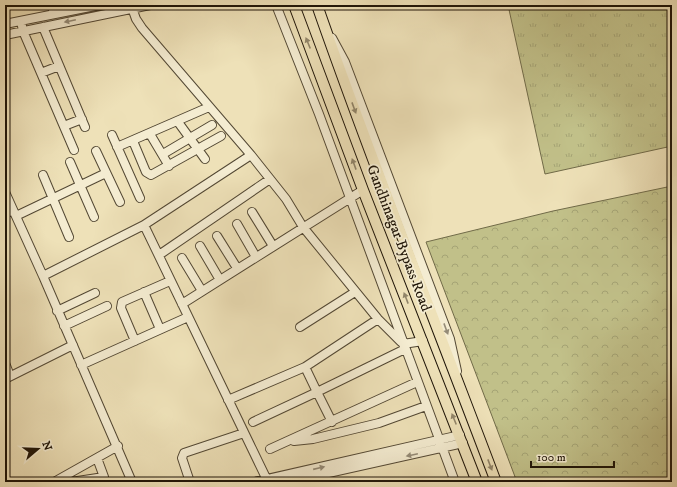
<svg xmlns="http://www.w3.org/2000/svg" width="677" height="487" viewBox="0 0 677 487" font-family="'IM FELL DW Pica',serif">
<defs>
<pattern id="grass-tufts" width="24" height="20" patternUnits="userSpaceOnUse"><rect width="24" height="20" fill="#c1c089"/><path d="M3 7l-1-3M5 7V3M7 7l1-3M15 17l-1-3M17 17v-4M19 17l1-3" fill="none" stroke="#a5a475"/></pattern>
<pattern id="forest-crowns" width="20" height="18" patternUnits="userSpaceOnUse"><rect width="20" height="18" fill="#c1c089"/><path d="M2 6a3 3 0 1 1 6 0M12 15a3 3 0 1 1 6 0" fill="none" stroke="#a5a475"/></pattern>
</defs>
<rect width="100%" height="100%" fill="#eee1b8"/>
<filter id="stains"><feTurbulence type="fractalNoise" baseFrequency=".005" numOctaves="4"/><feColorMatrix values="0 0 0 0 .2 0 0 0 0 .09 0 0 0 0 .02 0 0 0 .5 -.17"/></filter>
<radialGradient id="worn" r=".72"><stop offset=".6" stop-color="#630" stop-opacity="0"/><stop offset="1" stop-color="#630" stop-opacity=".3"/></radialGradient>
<!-- grass -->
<path fill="url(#grass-tufts)" stroke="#706a48" d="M508 5H672V146L545 174Z"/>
<!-- forest -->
<path fill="url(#forest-crowns)" stroke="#706a48" d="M672 186V482H517L426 242 553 211Z"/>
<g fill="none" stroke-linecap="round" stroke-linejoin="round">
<!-- minor casing -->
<g stroke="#534834" stroke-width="10">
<path id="minor" d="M52 5 54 14
M131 5 136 19 142 28 251 155 286 199 303 227 378 319 401 342
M276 5 319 114 455 482
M21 21 23 31 74 150
M5 24 100 5
M43 27 85 127
M5 35 150 5
M332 38 345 62 450 339 457 371
M41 73 59 66
M178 122 205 159
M64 126 82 119
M150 134 169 166
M112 135 140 198
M133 141 146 172 151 175 221 136
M117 147 209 107
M96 151 120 202
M163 154 212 125
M70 162 94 217
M43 175 69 237
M5 192 43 276
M252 212 273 246
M5 214 13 210
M16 216 106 173
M237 224 256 257
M144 225 268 482
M217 236 237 268
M200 246 220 280
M159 255 270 179
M182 258 202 291
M144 292 160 329
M182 304 363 190
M57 311 95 293
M378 319 305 367 317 392 405 349
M64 326 107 306
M300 327 355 292
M135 341 121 308 122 302 170 281
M403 344 423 341
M5 363 10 376
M81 365 188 317
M5 379 73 345
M228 400 305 367
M253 422 317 392 332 422
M294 441 313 439 379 423 426 406
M270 449 417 382
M54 482 118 446
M71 482 104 477 97 458
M132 482 43 276 144 225 251 155
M190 482 182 458 184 453 244 433
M254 482 460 435
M288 482 463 443"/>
</g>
<!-- major casing -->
<g stroke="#1f1508" stroke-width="12">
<path id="major" d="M294 5 363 190 477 482
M317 5C373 166 436 323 496 482"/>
</g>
<!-- minor -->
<use href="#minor" stroke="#f4ecd1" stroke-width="8"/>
<!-- major -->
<use href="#major" stroke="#eee1b8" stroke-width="10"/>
</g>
<!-- one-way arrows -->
<defs><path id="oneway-solid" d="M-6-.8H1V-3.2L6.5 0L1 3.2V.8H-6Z"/></defs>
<g fill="#948b77">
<use href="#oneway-solid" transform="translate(70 21) rotate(168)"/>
<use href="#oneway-solid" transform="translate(446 329) rotate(70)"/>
<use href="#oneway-solid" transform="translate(412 455) rotate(168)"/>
<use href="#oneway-solid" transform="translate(319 468) rotate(-13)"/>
</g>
<g fill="#918569">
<use href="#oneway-solid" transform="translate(308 43) rotate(-112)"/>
<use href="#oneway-solid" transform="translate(354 108) rotate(70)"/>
<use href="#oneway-solid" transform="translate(354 164) rotate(-110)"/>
<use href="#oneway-solid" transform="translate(406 298) rotate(-111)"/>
<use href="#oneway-solid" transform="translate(454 419) rotate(-112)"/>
<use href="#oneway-solid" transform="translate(490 465) rotate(69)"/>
</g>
<g text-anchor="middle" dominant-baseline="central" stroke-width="3.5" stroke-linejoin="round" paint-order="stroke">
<!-- street labels -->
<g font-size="15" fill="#1f1508" stroke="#f4ecd1">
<text transform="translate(399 238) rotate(69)">Gandhinagar Bypass Road</text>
</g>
</g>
<!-- margin -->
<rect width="677" height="487" fill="none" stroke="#eee1b8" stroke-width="20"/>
<rect x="6" y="6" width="665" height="475" fill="none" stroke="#1f1508" stroke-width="2"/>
<rect x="10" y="10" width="657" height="467" fill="none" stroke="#1f1508"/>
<!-- north arrow -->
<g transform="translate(38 449) rotate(71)" stroke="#f4ecd1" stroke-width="3" paint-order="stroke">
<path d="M0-3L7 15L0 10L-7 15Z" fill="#1f1508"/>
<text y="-6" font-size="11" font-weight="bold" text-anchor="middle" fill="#1f1508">N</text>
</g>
<!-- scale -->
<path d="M531 461v6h83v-6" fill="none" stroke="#1f1508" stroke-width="2"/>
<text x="537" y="461" font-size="12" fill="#1f1508" stroke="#f4ecd1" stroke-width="3" paint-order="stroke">100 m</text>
<rect width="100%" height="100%" filter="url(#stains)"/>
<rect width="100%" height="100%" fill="url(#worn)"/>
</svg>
